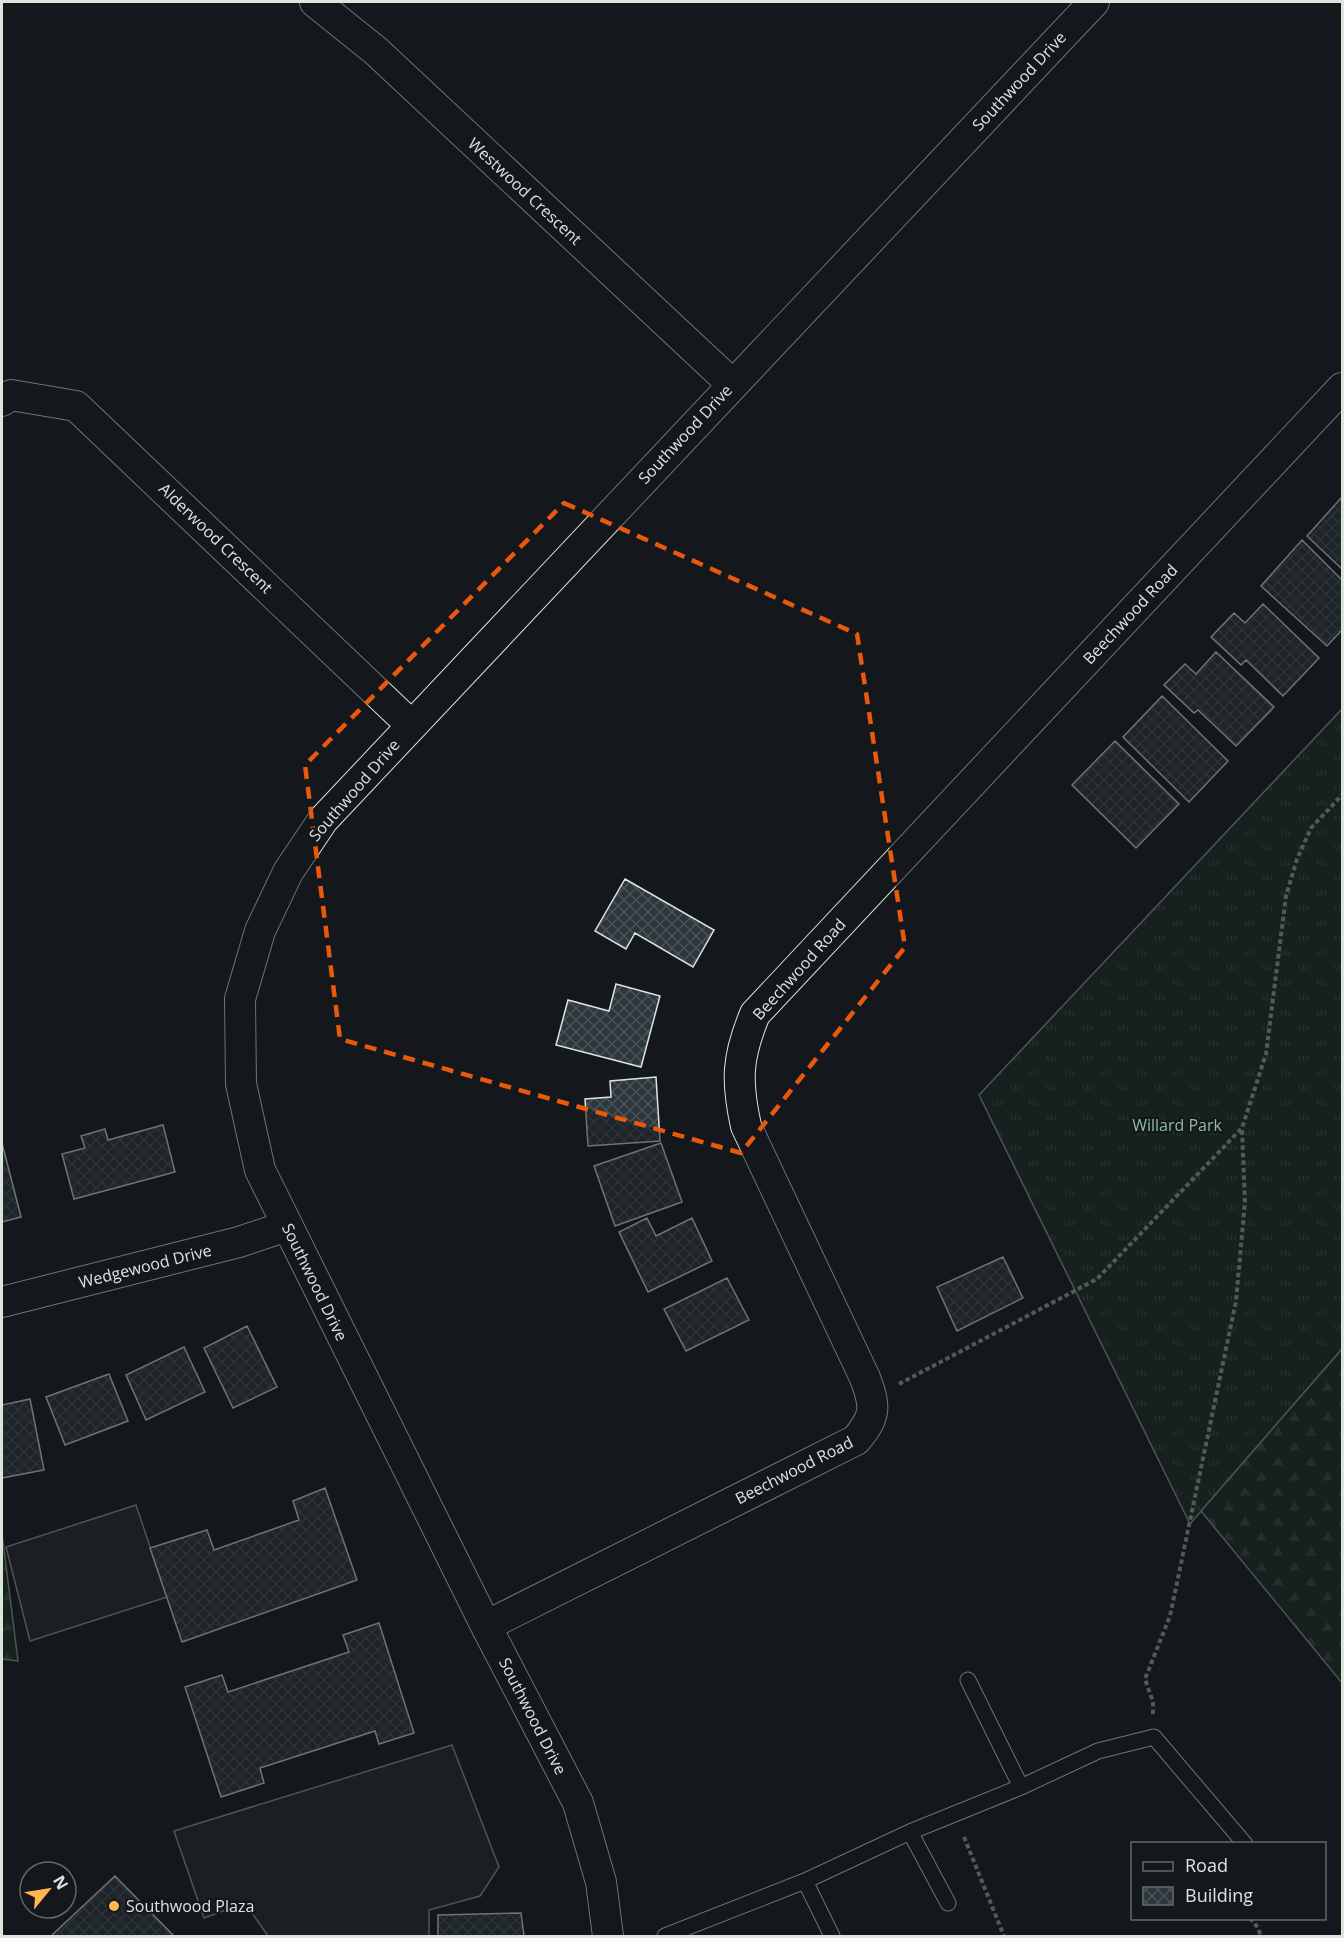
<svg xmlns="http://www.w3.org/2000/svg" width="1344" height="1938" viewBox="0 0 1344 1938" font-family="'Open Sans',sans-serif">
<defs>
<pattern id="grass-tufts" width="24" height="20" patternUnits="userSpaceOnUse" patternTransform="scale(1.5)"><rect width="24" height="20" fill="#1a2d24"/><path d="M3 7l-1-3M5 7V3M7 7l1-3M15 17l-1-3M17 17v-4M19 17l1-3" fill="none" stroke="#3b4b43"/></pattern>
<pattern id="forest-firs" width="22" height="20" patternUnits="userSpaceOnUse" patternTransform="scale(1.5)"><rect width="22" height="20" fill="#1a2d24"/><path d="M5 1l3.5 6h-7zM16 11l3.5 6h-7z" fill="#3b4b43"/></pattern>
<pattern id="building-cross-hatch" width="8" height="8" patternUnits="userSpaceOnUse" patternTransform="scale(1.5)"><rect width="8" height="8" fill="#2c363c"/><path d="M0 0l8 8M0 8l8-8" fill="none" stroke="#4a5358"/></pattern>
</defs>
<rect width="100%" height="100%" fill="#14181c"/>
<!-- grass -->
<path fill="url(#grass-tufts)" stroke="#939e99" stroke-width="1.5" d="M1342 709V1349L1190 1524 979 1095Z"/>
<!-- forest -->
<path fill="url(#forest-firs)" stroke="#939e99" stroke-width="1.5" d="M1342 1349V1683L1201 1511Z
M2 1534 18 1661 2 1659Z"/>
<!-- parking -->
<path fill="#24282b" stroke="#939e99" stroke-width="1.5" d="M136 1505 167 1597 30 1641 6 1547Z
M452 1745 499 1867 480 1896 429 1910V1936H268L245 1903 204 1918 174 1831Z"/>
<!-- building -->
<path fill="url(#building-cross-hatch)" stroke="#d8e6dc" stroke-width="1.5" d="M1342 497V569L1307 536Z
M1302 540 1342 580V630L1327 646 1261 586Z
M1263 604 1319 658 1283 696 1246 660 1241 665 1211 637 1234 613 1245 623Z
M1216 652 1274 707 1236 746 1198 710 1194 713 1164 685 1185 664 1196 674Z
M1162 696 1228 761 1189 802 1123 737Z
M1115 741 1179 804 1136 848 1072 785Z
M625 879 714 930 693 967 635 933 626 949 595 931Z
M616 984 660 996 641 1067 556 1045 568 1000 609 1011Z
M656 1077 660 1141 588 1146 585 1099 611 1097 610 1081Z
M163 1125 175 1172 74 1199 62 1154 85 1148 81 1136 105 1129 108 1140Z
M2 1143 21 1217 2 1222Z
M661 1143 682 1202 615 1226 594 1166Z
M647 1218 656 1236 692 1218 712 1261 648 1292 619 1232Z
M1003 1257 1023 1298 957 1331 937 1287Z
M727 1278 749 1320 686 1351 664 1309Z
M247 1326 277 1387 233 1408 204 1348Z
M184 1347 205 1392 146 1420 126 1375Z
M109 1374 128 1421 65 1445 46 1397Z
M30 1399 44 1470 2 1478V1405Z
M325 1488 357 1580 182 1642 150 1548 207 1530 214 1550 299 1520 293 1501Z
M379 1623 414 1733 379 1744 375 1731 260 1768 264 1783 221 1797 185 1687 222 1675 228 1692 349 1652 343 1635Z
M115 1876 174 1936H51Z
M521 1913 524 1936H438V1915Z"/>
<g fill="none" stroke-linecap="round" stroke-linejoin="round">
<!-- service casing -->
<g stroke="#d8e6dc" stroke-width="17">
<path id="service" d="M968 1680 1021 1787
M910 1832 948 1903
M805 1881 832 1936
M665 1936 805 1881 910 1832 1021 1787 1098 1751 1154 1737 1245 1844"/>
</g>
<!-- minor casing -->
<g stroke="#d8e6dc" stroke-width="32">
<path id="minor" d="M315 2 376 51 732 384
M2 401 11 395 76 406 411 725
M2 1302 239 1242 287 1226
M486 1626 856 1440C876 1416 876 1407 865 1378L746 1126C736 1081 737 1057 755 1014L1342 388
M608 1936 601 1882 578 1803 486 1626 260 1170 241 1084 240 999 260 931 288 872 323 820 1094 2"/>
</g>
<!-- path -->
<path stroke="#9da8a2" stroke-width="4" stroke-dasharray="4.5 3" stroke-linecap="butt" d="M899 1384 1097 1279 1242 1128 1266 1054 1286 896 1297 859 1311 828 1342 795
M1153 1714V1702L1145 1679 1170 1616 1236 1301 1245 1202 1242 1129
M964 1837 1004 1936
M1250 1918 1258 1928 1261 1936"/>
<!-- service -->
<use href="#service" stroke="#14181c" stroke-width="15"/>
<!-- minor -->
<use href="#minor" stroke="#14181c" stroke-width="30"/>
</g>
<!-- marked area -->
<path d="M0 0H1344V1938H0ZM564 503 857 634 905 947 741 1153 340 1039 305 765Z" fill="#14181c" fill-opacity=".55" fill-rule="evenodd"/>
<path fill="none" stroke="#e8590c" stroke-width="4.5" stroke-dasharray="12 8" stroke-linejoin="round" d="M564 503 857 634 905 947 741 1153 340 1039 305 765Z"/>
<!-- markers -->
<circle fill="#ffb74d" stroke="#14181c" stroke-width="2" cx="114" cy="1906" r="6"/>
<g text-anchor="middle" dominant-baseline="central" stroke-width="4.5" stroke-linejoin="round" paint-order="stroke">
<!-- street labels -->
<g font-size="16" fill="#d8e6dc" stroke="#14181c">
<text transform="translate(1019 81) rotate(-47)">Southwood Drive</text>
<text transform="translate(525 191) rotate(43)">Westwood Crescent</text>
<text transform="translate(685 434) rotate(-47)">Southwood Drive</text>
<text transform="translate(216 538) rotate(44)">Alderwood Crescent</text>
<text transform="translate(1130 614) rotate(-47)">Beechwood Road</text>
<text transform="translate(354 790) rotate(-49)">Southwood Drive</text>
<text transform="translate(799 969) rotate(-48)">Beechwood Road</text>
<text transform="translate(145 1266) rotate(-14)">Wedgewood Drive</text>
<text transform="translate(315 1282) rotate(64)">Southwood Drive</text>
<text transform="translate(794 1470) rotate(-27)">Beechwood Road</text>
<text transform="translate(533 1716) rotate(63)">Southwood Drive</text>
</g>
<!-- park labels -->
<g font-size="16" fill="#8ac095" stroke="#14181c">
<text x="1177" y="1125">Willard Park</text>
</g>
<!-- poi labels -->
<g font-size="16" fill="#d8e6dc" stroke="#14181c" text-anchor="start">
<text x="126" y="1906">Southwood Plaza</text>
</g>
</g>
<!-- border -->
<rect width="1344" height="1938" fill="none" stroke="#d8e6dc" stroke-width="6"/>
<!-- legend -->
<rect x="1131" y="1842" width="195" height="78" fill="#14181c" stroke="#626a69" stroke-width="1.5"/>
<rect x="1143" y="1862" width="30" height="9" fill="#14181c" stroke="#626a69" stroke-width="1.5"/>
<text x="1185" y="1872" font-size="18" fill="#d8e6dc">Road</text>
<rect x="1143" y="1887" width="30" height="18" fill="url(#building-cross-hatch)" stroke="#626a69" stroke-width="1.5"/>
<text x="1185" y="1902" font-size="18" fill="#d8e6dc">Building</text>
<!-- north arrow -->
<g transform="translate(48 1890) rotate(60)"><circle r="28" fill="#14181c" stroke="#626a69" stroke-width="1.5"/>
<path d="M0-4.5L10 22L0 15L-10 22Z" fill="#ffb74d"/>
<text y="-9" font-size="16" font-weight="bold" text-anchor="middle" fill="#d8e6dc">N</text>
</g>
</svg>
